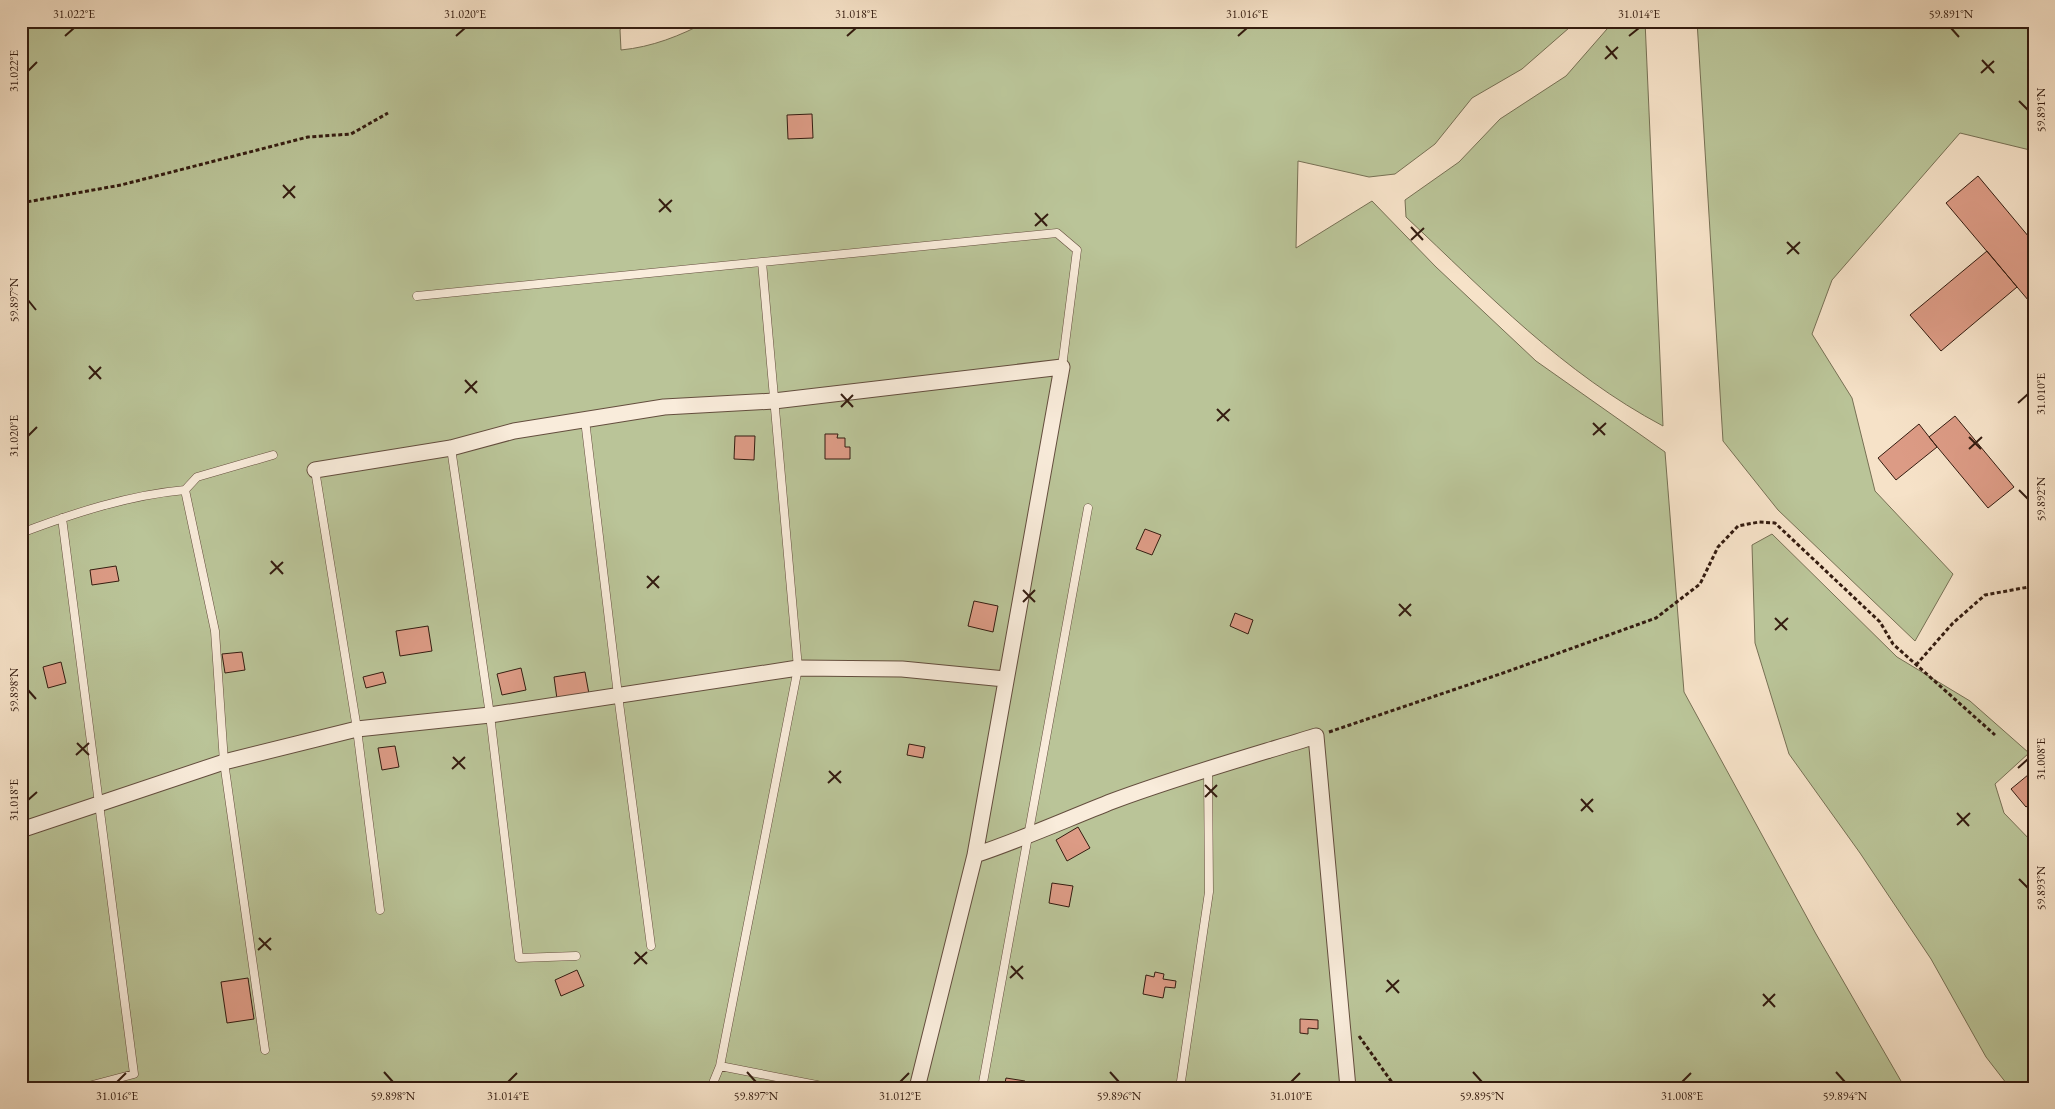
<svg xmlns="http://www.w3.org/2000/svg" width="2055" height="1109" viewBox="0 0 2055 1109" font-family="'EB Garamond',serif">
<rect width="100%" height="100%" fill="#f6e2c8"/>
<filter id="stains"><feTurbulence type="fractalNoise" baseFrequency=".004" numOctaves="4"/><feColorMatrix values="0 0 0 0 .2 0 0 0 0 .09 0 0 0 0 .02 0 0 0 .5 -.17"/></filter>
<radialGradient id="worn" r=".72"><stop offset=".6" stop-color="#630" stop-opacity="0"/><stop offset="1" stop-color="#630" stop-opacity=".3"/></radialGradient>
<!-- green -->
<path fill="#bac498" stroke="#777054" d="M21 21H624L620 30 621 50C652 47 680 36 708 21H1577L1522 69 1472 98 1435 144 1395 174 1369 177 1298 161 1296 248 1372 201 1436 267 1536 361 1665 452 1684 692 1816 934 1905 1088H21Z
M1614 21H1645L1663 426C1563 373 1488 294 1406 217L1405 200 1459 162 1500 119 1566 76Z
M1697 21H2034V151L1960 133 1832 280 1812 334 1852 398 1875 491 1953 574 1915 641 1778 510 1723 441Z
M1772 534 1897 657 1970 701 2029 753 1995 784 2004 813 2034 844V1088H2010L1986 1057 1931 959 1860 853 1789 754 1755 643 1752 545Z"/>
<!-- building -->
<path fill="#dc9b85" stroke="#341c10" d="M812 114 813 138 788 139 787 115Z
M1978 176 2034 243V307L1946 203Z
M1987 251 2017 287 1941 351 1910 315Z
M1955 416 2014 487 1988 508 1929 437Z
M1919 424 1937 447 1896 480 1878 458Z
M825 434H838L837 438H845V447H850V459H825Z
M735 436H755L754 460 734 459Z
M1145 529 1161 535 1152 555 1136 549Z
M116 566 119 581 92 585 90 570Z
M974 601 998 606 993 632 968 626Z
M1235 613 1253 620 1248 634 1230 626Z
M428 626 432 651 400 656 396 631Z
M242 652 245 670 225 673 222 654Z
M61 662 66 683 48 688 43 667Z
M521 668 526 690 502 695 497 674Z
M383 672 386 683 366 688 363 677Z
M585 672 589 694 557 699 554 677Z
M909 744 925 747 923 758 907 755Z
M395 746 399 767 382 770 378 748Z
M2034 770V801L2026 807 2011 789Z
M1078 827 1090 848 1067 861 1056 840Z
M1052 883 1073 886 1069 907 1049 903Z
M577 970 584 986 561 996 555 980Z
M1155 972 1164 974 1163 979 1176 981 1175 988 1165 987 1163 998 1143 994 1146 975 1154 977Z
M248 978 254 1019 227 1023 221 982Z
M1300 1019 1318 1020V1029L1308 1028V1034L1300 1033Z
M1006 1078 1025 1081 1024 1088H1004Z"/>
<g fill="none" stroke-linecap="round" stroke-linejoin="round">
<!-- service casing -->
<g stroke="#644e3e" stroke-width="9">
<path id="service" d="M417 296 1057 233 1077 250 1062 367
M585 420 618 695 651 946
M451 448 490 715 519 958 576 956
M315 470 357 729 380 910
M185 490 215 631 224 762 265 1050
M62 518 134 1074 81 1088
M21 533C74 513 129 495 185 490L197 477 273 455
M720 1066 832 1088
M711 1088 720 1066 798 668 762 262
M982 1088 1088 508
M1180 1088 1209 892 1208 769"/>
</g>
<!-- minor casing -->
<g stroke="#644e3e" stroke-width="17">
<path id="minor" d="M315 470 451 448 514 431 664 407 774 401 1062 367 975 855 917 1088
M21 830 224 762 357 729 490 715 798 668 902 669 1005 679
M975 855C1023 839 1067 819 1113 801 1180 776 1248 757 1316 736L1348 1088"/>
</g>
<!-- path -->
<path stroke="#341c10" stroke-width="3" stroke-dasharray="4 2.5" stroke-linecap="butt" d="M21 203 121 185 308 137 351 134 388 113
M1916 665 1953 623 1985 595 2034 586
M1329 732 1506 672 1656 618 1700 584 1718 547 1738 526 1759 522 1775 523 1880 622 1893 644 1995 735
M1359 1036 1396 1088"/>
<!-- service -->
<use href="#service" stroke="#f9ecdb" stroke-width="8"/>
<!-- minor -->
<use href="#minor" stroke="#f9ecdb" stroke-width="15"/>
</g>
<!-- ticks -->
<path fill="none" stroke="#341c10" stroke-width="2" d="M1951 28 1959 37M65 36 74 28M456 36 465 28M847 36 856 28M1238 36 1247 28M1629 36 1639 28M1606 46 1617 59M1605 59 1618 47M1982 60 1994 73M28 71 37 62M1981 73 1994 61M2019 101 2028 110M283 185 295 198M283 198 295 186M659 199 671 212M659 212 672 200M1035 213 1047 226M1035 226 1048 214M1411 227 1423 240M1411 240 1424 228M1787 242 1799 254M1787 254 1800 242M28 300 36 310M89 366 101 379M89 379 101 367M465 380 477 393M465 393 477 381M841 394 853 407M2018 403 2028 394M841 407 853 395M1217 409 1229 421M1217 421 1230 409M1593 423 1605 435M1593 435 1606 423M28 436 37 427M1969 437 1981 449M1969 449 1982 437M2019 490 2028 499M271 561 283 574M270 574 283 562M647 576 659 588M647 588 659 576M1023 590 1035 602M1023 602 1035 590M1399 604 1411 616M1399 616 1411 604M1775 618 1787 630M1775 630 1788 618M28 690 36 699M77 743 89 755M76 755 89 743M453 757 465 769M2018 768 2028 759M452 769 465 757M829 771 841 783M828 783 841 771M1205 785 1217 797M1205 797 1217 785M1581 799 1593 812M28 800 37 792M1581 811 1593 799M1957 813 1969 826M1957 825 1970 813M2019 879 2028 888M259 938 271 950M258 950 271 938M635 952 647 964M634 964 647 952M1011 966 1023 979M1010 978 1023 966M1387 980 1399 993M1386 992 1399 980M1763 994 1775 1007M1763 1006 1775 994M384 1072 393 1082M747 1072 756 1082M1110 1072 1119 1082M1473 1072 1482 1082M1836 1072 1845 1082M117 1082 126 1073M508 1082 517 1073M900 1082 909 1073M1291 1082 1300 1073M1682 1082 1691 1073"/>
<!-- margin -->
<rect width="2055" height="1109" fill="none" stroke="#f6e2c8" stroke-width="55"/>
<rect x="28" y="28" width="2000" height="1054" fill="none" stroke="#341c10" stroke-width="2"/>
<g font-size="12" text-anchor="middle" fill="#341c10">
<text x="74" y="18">31.022°E</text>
<text x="465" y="18">31.020°E</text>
<text x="856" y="18">31.018°E</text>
<text x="1247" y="18">31.016°E</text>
<text x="1639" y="18">31.014°E</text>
<text x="1951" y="18">59.891°N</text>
<text transform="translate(14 71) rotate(-90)" y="4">31.022°E</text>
<text transform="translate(2041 110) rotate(-90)" y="4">59.891°N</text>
<text transform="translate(14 300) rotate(-90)" y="4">59.897°N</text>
<text transform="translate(2041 394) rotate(-90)" y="4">31.010°E</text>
<text transform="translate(14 436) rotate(-90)" y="4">31.020°E</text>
<text transform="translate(2041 499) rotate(-90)" y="4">59.892°N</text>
<text transform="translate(14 690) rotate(-90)" y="4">59.898°N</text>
<text transform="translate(2041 759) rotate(-90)" y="4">31.008°E</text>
<text transform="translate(14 800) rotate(-90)" y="4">31.018°E</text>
<text transform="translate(2041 888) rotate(-90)" y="4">59.893°N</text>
<text x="117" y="1100">31.016°E</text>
<text x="393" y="1100">59.898°N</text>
<text x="508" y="1100">31.014°E</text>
<text x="756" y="1100">59.897°N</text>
<text x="900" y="1100">31.012°E</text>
<text x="1119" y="1100">59.896°N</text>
<text x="1291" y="1100">31.010°E</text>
<text x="1482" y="1100">59.895°N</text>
<text x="1682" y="1100">31.008°E</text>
<text x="1845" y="1100">59.894°N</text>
</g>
<rect width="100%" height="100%" filter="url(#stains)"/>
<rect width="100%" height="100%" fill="url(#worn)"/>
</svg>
